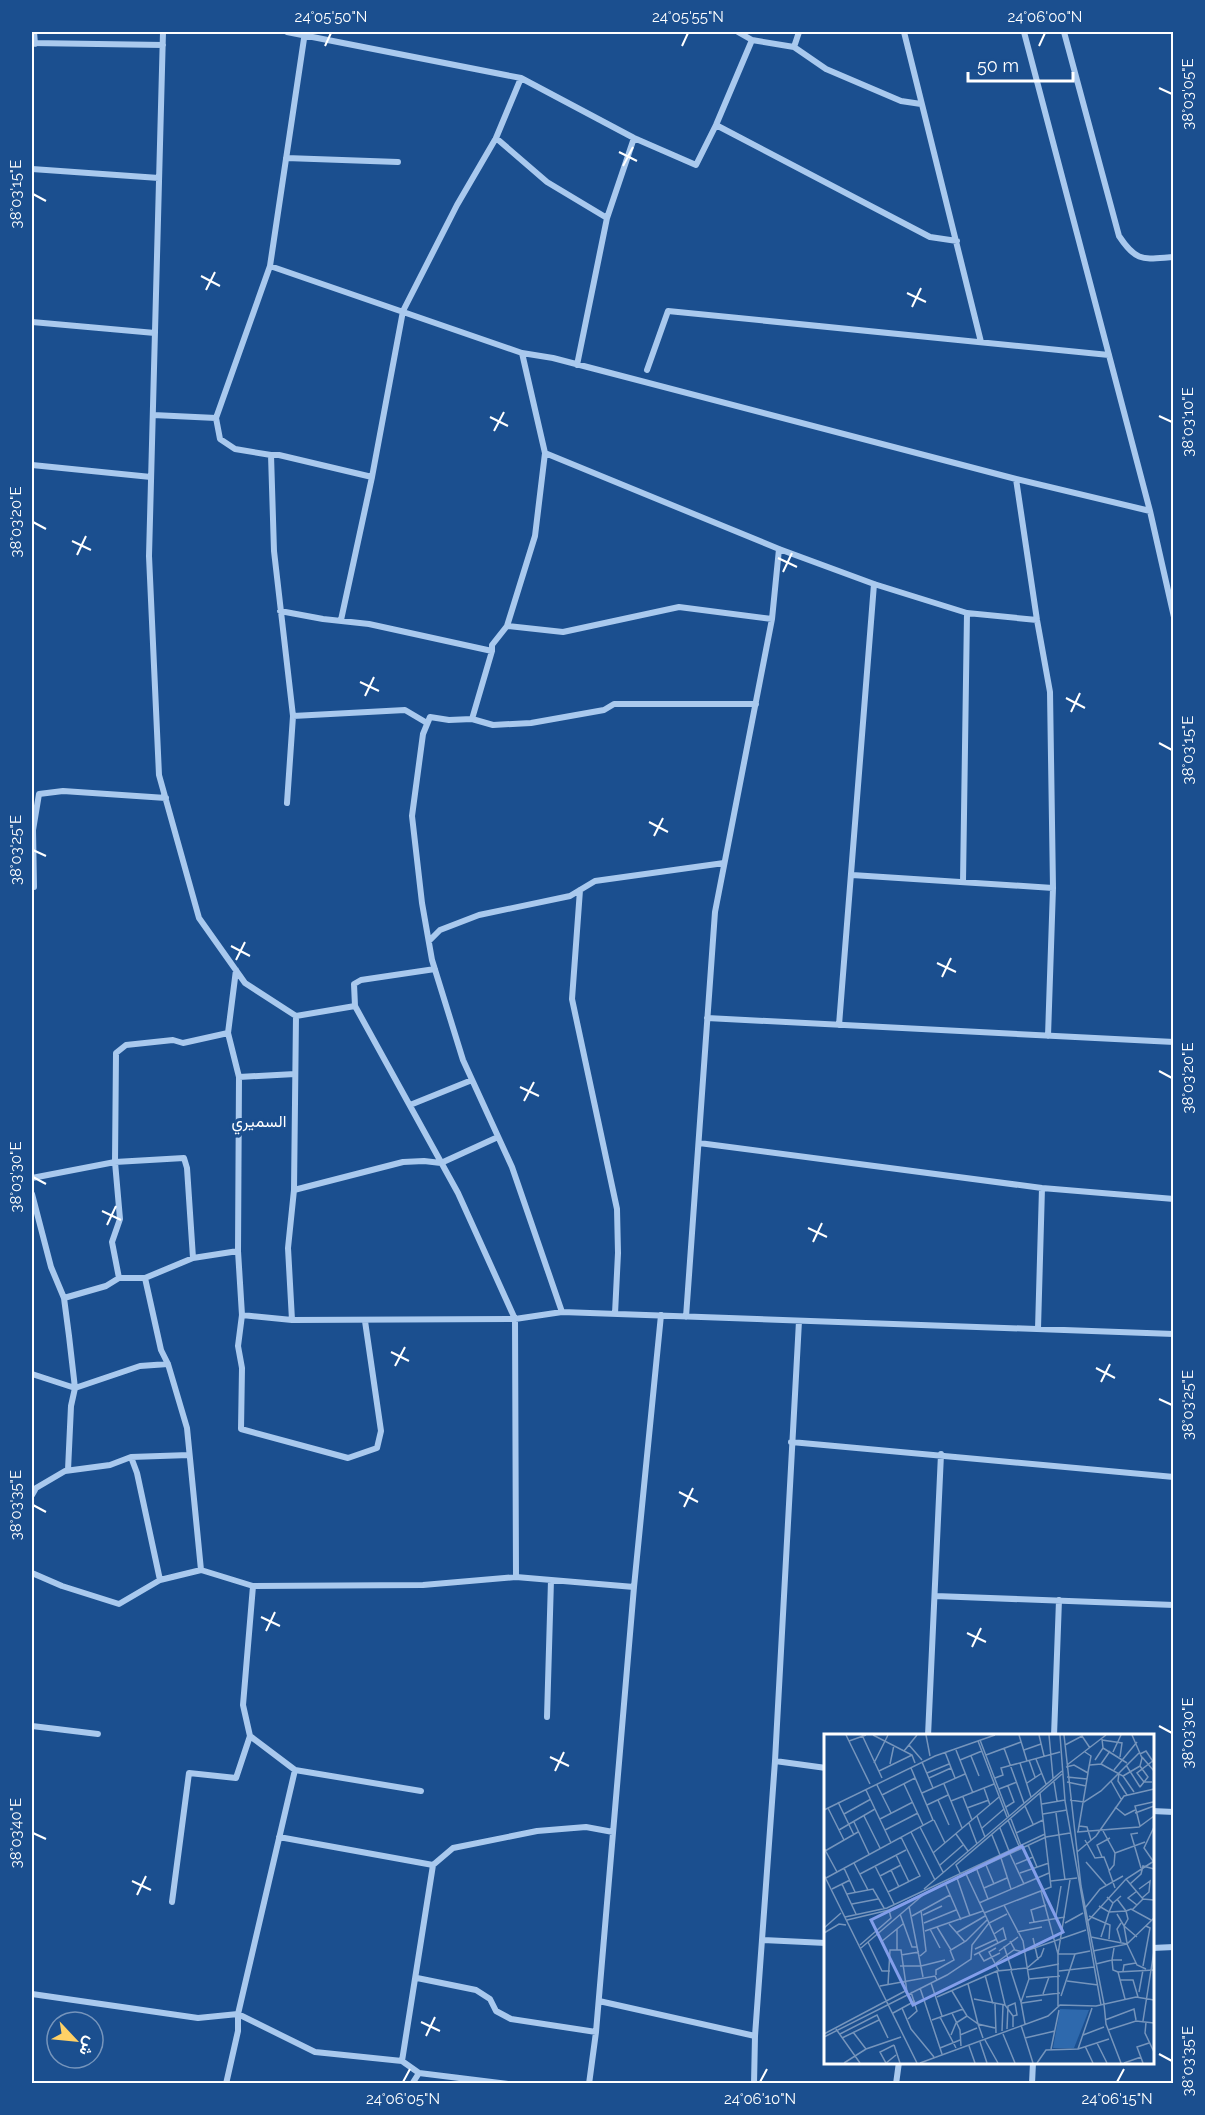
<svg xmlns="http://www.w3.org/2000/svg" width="1205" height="2115" viewBox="0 0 1205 2115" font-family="Raleway,Vazirmatn,sans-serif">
<rect width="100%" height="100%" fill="#1b4f8f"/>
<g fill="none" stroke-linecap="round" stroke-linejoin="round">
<!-- minor -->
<path stroke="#a9c9ee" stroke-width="6" d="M34 32 35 44
M163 32 149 556 159 775 199 918 245 983 296 1016 355 1006 458 1193 515 1319 562 1312 1174 1334
M287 32 521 78 634 138 696 165 716 125 752 40 738 32
M904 32 981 342
M1024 32 1150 511 1174 617
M1064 32 1119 236C1137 263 1143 259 1174 257
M752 40 794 47 826 69 901 101 921 104
M32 43 163 45
M794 47 799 32
M716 125 930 237 957 241
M496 138 547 182 607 218
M286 158 398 162
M32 169 159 178
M270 266 522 353 553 358 1016 479 1150 511
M32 322 155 333
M522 353 545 453 779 549 874 584 967 613 1037 620
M577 365 607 218 634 138
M647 370 668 311 1109 355
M153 415 216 418 270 266 305 32
M216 418 220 439 235 449 271 455 274 551 293 716 405 710 427 723
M271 455H279L372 477
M32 465 151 477
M1016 479 1037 620 1050 692 1053 888 1048 1036
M280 611 323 619 369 624 492 651 472 719
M341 620 372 477 403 311 457 205 496 138 521 78
M507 626 563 632 679 607 772 619
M492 651V645L507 626 535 536 545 453
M287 803 293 716
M852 875 1053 888
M963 882 967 613
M34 887 33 830 39 794 63 791 166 798
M580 890 572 999 617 1209 618 1253 615 1314
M429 941 440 930 479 915 570 896 595 881 724 863
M236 970 228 1033 239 1077 238 1251 242 1315 238 1346 242 1368 241 1429 348 1458 377 1448 381 1431 365 1321
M355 1006 354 984 361 980 435 969
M707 1018 1174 1042
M839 1025 874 584
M239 1077 295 1074
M410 1105 472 1080
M699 1143 1042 1188 1174 1199
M32 1178 115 1162 184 1158 187 1168 193 1258
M294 1190 403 1162 424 1161 441 1163 498 1137
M32 1194 51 1267 64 1298 69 1336 75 1388 71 1406 68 1470
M119 1278 112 1242 120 1219 115 1162 116 1053 126 1045 173 1040 183 1043 228 1033
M145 1278 161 1350 168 1364 187 1428 201 1570
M64 1298 106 1286 119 1278H145L193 1258 238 1251
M562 1312 512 1167 463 1060 432 960 422 903 412 816 423 734 430 717 449 720 472 719 493 725 531 723 604 710 614 704H756
M242 1315 292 1320 515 1319 516 1577
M686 1317 715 912 772 619 779 549
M292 1320 288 1248 294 1190 296 1016
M1038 1329 1042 1188
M32 1374 75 1388 140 1366 168 1364
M791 1442 1174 1477
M131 1457 137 1473 160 1580
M32 1495 36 1488 65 1471 110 1465 131 1457 189 1455
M32 1573 62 1586 119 1604 160 1580 201 1570 253 1586 423 1585 516 1577 634 1587
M935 1596 1174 1605
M547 1717 551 1580
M32 1726 98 1734
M250 1736 295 1770 421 1791
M928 1736 941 1454
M1054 1736 1059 1600
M775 1761 826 1768
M1152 1811 1174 1812
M279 1837 433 1865 402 2061
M433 1865 453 1848 537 1831 586 1827 613 1832
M172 1902 189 1773 236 1778 250 1736 243 1705 253 1586
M763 1940 826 1943
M1152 1948 1174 1947
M417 1978 476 1990 490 1999 496 2011 511 2019 596 2032
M32 1994 198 2018 238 2014 315 2052 402 2061 419 2073 508 2084
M599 2001 755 2036
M226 2084 238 2031V2014L295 1770
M412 2084 419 2073
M589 2084 596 2032 634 1587 661 1315
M754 2084 755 2036 775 1761 799 1321
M896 2084 899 2062
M1032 2084 1033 2062"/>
</g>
<!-- ticks -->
<path fill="none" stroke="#fff" stroke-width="2" d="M325 46 331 33M682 46 688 33M1039 46 1045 33M1159 88 1172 94M619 152 637 161M623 166 633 147M33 194 46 201M201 276 220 286M206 290 215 272M907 293 926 302M912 307 921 288M1159 416 1172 422M490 417 508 426M494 431 504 412M33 522 46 529M72 541 91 550M77 555 86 536M778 558 797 567M783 572 792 553M360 682 379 691M365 696 374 677M1066 698 1085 708M1071 712 1080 693M1159 743 1172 750M649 822 668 832M654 836 663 818M33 850 46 856M231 946 250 956M236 960 245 942M937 963 956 972M942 977 951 958M1159 1071 1172 1078M520 1087 539 1096M524 1101 534 1082M33 1177 46 1184M102 1211 121 1220M107 1225 116 1206M808 1228 827 1237M813 1242 822 1223M391 1352 409 1361M395 1366 405 1347M1096 1368 1115 1378M1101 1382 1110 1364M1159 1399 1172 1405M679 1492 698 1502M33 1505 46 1512M684 1507 693 1488M261 1617 280 1626M266 1631 275 1612M967 1633 986 1642M972 1647 981 1628M1159 1726 1172 1733M550 1757 569 1766M555 1771 564 1752M33 1833 46 1839M132 1881 151 1890M137 1895 146 1876M421 2022 440 2031M426 2036 435 2017M1159 2054 1172 2061M403 2082 410 2069M760 2082 767 2069M1117 2082 1124 2069"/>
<g text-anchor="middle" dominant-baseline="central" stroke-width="6" stroke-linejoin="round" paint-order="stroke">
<!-- neighbourhood labels -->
<g font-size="16" fill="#fff" stroke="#1b4f8f">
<text x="259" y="1121">السميري</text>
</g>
</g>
<!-- overview -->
<g transform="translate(824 1734)">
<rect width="330" height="330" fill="#1b4f8f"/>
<path d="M236 275 265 276 250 314H229Z" fill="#2e69ad"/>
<path fill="none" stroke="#7695bc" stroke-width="1.5" d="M22 1 46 50M38 1 58 44M49 1 88 21 91 29M102 1 106 22M195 1 203 27M215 1 220 22M225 1 229 44M236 1 241 67 277 271M240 1 257 152 280 270M308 1 318 24 316 32 324 43 316 53M156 6 185 82M278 6 298 9 296 23M25 7 42 1M154 7 183 83M85 11 98 26M241 11 258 2 266 14M180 14 200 69M279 14 303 29M132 16 149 59M200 16 217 10M80 17 93 1M121 18 131 44M261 18 267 22 264 38M289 18 297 1M316 20 322 17 330 29M162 21 197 8M147 22 155 42M318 23 330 37M212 25 222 50M136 26 158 17M205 26 211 43M271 26 279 14 278 5M98 28 109 54M50 29 64 1M196 29 207 63M66 30 70 11M277 30 299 42 310 58M243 31 282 1M266 31 277 30 286 17M302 31 316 53M242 33 250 31 264 39 254 98M290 36 313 8M55 37 88 21M103 39 125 30M295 39 294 47 303 61M299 42 316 32M243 43 263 45M105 44 127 34M171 44 179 41 177 34 236 18M287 47 297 65M230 48 233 67M243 48 262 52M328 48H320L313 39 330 26M203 49 218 39M80 50 99 91M120 50 138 94M53 51 67 79M160 54 166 71M175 55 193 48M42 56 67 109M98 59 141 40M58 61 91 44M139 63 148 86M114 66 125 91M246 66 260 68 277 57 315 19M127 67 170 50M14 68 30 101M218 70 241 66M103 71 124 61M201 72 209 90M182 73 190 68 184 52M291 73 301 81 311 76M4 74 20 106M143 74 165 66M0 76 111 22 171 1M232 79 241 146M311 79 330 72M20 80 47 65M219 80 243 76M40 82 56 114M153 82 161 103M56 85 89 68M187 85 197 112M110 86 121 109M184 86 195 112M30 88 45 120M145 89 153 110M255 92 263 93 267 106M316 92 311 72 329 68M96 93 119 138M158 94 180 75M176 94 185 117M278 95 291 119 290 131 285 137 291 154M15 96 51 75M61 96 94 79M87 98 111 146M253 98 315 93 330 82M192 99 219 86M314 99 307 100 317 134M132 100 144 117M168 101 176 121M261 106 271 124 280 123 285 136M204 111 213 133M0 114 13 138M1 117 34 98M253 118 272 102 300 62 330 55M109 119 175 63M291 119 321 108M186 120 200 150M72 121 85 148M278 123 273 111 286 104M177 124 187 155M329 127 320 114 330 93M262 128 282 151M30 129 44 156M192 130 209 123M116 131 139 111M162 131 170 150M51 132 70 170M20 134 31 158M67 136 75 153M153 136 164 165M136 139 132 131 238 40M196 139 225 129M36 140 82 116M0 141 93 329M56 142 77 131M2 144 109 86 87 34M133 144 146 182M302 145 319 165M246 146 234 220H251M227 147 253 144M121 149 137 186M18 150 32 180M306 150 317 140 319 132 330 135M160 154 183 144M8 155 26 146M100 155 238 37M315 155 326 147 325 158 318 164M217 157 234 220V272M313 157 304 164 313 171M64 158 96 142 77 103M23 160 49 155 60 174M283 163 289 169 297 162M293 165 302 177 307 175 327 186M155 169 225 139M28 170 54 165M180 171 199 207 205 245 197 268 201 290M85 172 99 243M275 172 285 178 289 169M261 174 276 155 299 142M308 176 319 165 330 166M160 179 227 153 216 59M76 180 88 213H93M99 181 118 172M88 182 126 161M232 182 237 152M265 182 286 191 285 205M21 183 63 174 221 100M23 186 65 176 222 103 246 99M264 187 302 145 330 127M210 188 207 176 222 171M100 189 132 176M205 189 241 183M241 189 259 179M125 190 141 208M113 193 127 216 142 207 163 186M0 194 17 179M73 195V216M106 195 116 214M101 197 159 177M193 198 218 193M0 199 15 190 22 191M132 199 161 182M267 203 303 210 330 184V191M277 203 285 178 302 177 304 185 300 192 293 180M209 204 214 226M186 207 191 216 199 218 262 196M44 208 58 237H66M57 208 79 190M297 208 293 195 297 189M174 209 165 189 183 180M303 209 300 192 313 203M36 211 67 184 65 176M180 212 188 237M37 214 99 161M172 214 165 218 175 237M290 214 288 226H298M151 215 173 205M175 217 194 203M269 217 303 210 313 231 322 235M155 219 160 227 176 219M77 221 95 218M150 221 182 205 179 194 170 200M96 222 102 217 97 176M172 229 191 215M272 230 288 226 289 236 294 238M76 232H97L121 226M319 232 326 194 322 192M203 236 235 230M187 237 197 268M235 237 270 233M299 237 300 231 312 229M112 241V236L130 226 126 216M161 241 169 270M205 245 236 242M296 246H309L314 263M243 247 274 251M107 249 118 282M144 250 154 290 171 294M64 251 66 216H77L83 258M56 252 111 242 113 246M96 254 118 320M128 257 143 282 154 290 159 304M315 258 319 236M219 260 225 243M237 262 251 220 266 217M113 263 173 237M202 263 236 259M150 265 181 271M301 265 294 238 330 236M198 269 218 266M171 270 172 299M280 270 282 290 297 329M78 274 87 295 110 323M69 279 91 267M128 279 136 296 137 312M189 282 181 271 173 237 203 234 217 222 220 214M116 283 132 314M84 285 93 277 87 258M108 286 139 275M281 286 310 275 312 286M319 287 330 217M322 288 321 299 330 318M197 291 209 329M12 295 36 329M183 295 184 272 191 269 193 281 189 282V293M284 296 312 287 330 289M178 297 179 271M29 298 42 315M0 300 83 256M16 300 53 281 64 304M179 300 191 329M127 301 132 289 143 282M136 301 153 294M259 301 280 293M0 303 123 241 147 225 148 211 165 189 142 140M18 304 55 286M201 304 231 297M161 306 174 329M156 308 163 329M273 309 283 329M70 311 56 318 62 329 72 321M70 311 76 329M145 312 151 329M261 312 269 329M116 314 136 306M227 315 235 276M254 315 268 274M20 329 42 315 77 303M96 329 224 282 236 271 272 272 312 263 330 266M213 329 222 316 254 315 285 305M300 329 317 323M319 329 313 313 325 309"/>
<path fill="#839eea" fill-opacity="0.15" stroke="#839eea" stroke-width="3" d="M198 112 239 198 89 271 47 186Z"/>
<rect width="330" height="330" fill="none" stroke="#fff" stroke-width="3"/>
</g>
<!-- border -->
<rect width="1205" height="2115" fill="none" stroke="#1b4f8f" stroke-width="66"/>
<!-- north arrow -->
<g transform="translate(75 2040) rotate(116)"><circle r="28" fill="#1b4f8f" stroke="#7695bc" stroke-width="1.5"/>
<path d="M0-4.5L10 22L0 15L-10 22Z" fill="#ffd166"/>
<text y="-9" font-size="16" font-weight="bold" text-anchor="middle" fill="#ffffff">ش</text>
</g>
<!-- scale -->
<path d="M968 72v9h105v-9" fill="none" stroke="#ffffff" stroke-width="3"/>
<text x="977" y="72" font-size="18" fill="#ffffff" stroke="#1b4f8f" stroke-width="4.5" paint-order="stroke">50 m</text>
<rect x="33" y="33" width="1139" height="2049" fill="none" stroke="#fff" stroke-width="2"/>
<g font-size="15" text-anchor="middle" fill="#fff">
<text x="331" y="22">24°05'50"N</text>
<text x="688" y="22">24°05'55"N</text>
<text x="1045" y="22">24°06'00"N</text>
<text transform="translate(1188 94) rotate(-90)" y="5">38°03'05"E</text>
<text transform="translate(16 194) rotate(-90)" y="5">38°03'15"E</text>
<text transform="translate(1188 422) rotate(-90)" y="5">38°03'10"E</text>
<text transform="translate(16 522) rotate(-90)" y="5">38°03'20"E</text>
<text transform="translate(1188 750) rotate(-90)" y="5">38°03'15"E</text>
<text transform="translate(16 850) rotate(-90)" y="5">38°03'25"E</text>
<text transform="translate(1188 1078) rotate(-90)" y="5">38°03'20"E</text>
<text transform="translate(16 1177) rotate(-90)" y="5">38°03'30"E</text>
<text transform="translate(1188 1405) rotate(-90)" y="5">38°03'25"E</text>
<text transform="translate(16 1505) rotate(-90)" y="5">38°03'35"E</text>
<text transform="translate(1188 1733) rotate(-90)" y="5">38°03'30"E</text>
<text transform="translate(16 1833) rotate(-90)" y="5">38°03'40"E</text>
<text transform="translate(1188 2061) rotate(-90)" y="5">38°03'35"E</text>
<text x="403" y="2104">24°06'05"N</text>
<text x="760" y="2104">24°06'10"N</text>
<text x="1117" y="2104">24°06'15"N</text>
</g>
</svg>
